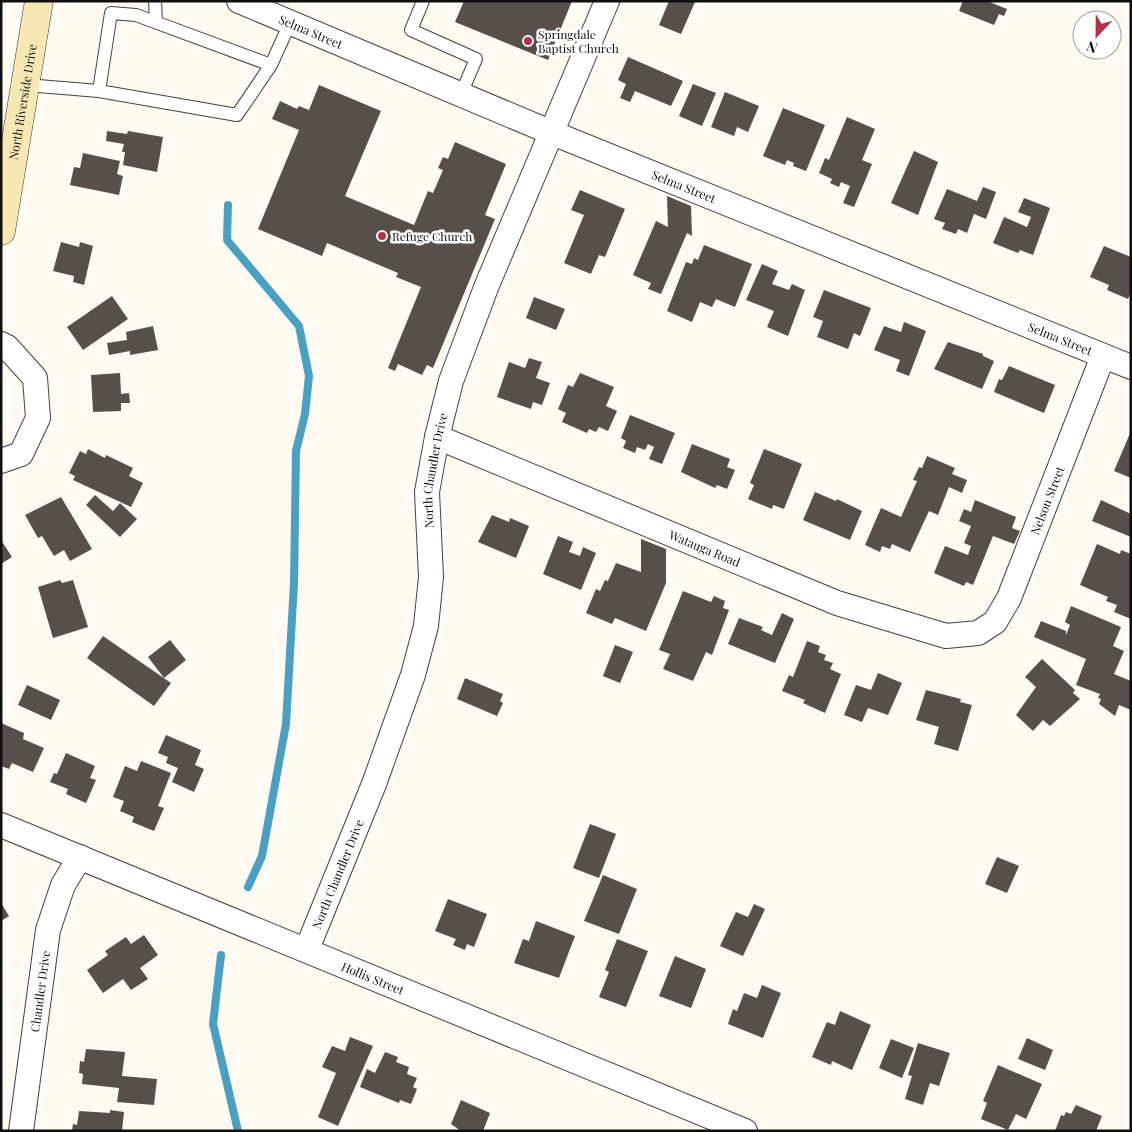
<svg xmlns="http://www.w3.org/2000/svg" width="1132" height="1132" viewBox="0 0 1132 1132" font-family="'Playfair Display',serif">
<rect width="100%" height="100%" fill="#fefaf2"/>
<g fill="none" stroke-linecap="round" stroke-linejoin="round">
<!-- stream -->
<path stroke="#49a0c1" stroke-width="8" d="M228 205 227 240 299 326 309 376 305 414 296 451 294 583 286 724 262 856 248 887
M221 955 213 1024 238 1131"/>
</g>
<!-- building -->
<path fill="#574f4c" d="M464 1H572L548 60 455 22Z
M669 1 695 2 681 34 659 25Z
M963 1H987L1007 9 1004 16 999 14 994 25 959 11Z
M628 57 683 81 671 106 635 91 630 102 620 98 626 84 618 80Z
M693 84 716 93 702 126 679 116Z
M319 85 381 111 345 196 414 225 428 191 433 193 443 170 438 168 443 157 448 159 455 142 506 164 485 215 495 219 433 368 427 365 422 375 398 364 395 371 388 368 421 287 396 277 398 273 327 243 322 256 258 229 299 130 272 119 280 101 297 109 299 106 309 110Z
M725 92 759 106 748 132 737 127 734 136 711 127Z
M783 108 825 125 806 171 793 166 794 163 787 160 785 165 763 156Z
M847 117 875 129 862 160 872 164 854 207 843 203 850 186 841 182 839 187 830 183 832 179 819 173 825 158 829 160Z
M107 131 127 134 128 131 163 137 157 172 123 165 125 152H122L124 144 106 141Z
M914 151 938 162 918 215 891 203Z
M83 153 120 161 117 174 123 176 119 195 70 185 74 167 80 168Z
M983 187 996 192 986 219 974 214 967 233 958 229 956 234 942 229 945 223 934 219 947 189 977 201Z
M580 190 625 209 605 257 599 255 591 274 564 263 584 215 571 210Z
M667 196 691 206 692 236 687 233 661 294 648 289 651 283 633 275 656 221 668 227Z
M1024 198 1050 208 1033 255 1020 250 1018 253 993 243 1004 217 1027 227 1031 217 1018 212Z
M61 242 79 247 80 242 93 246 84 285 73 282 74 276 53 271Z
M704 245 752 264 735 307 716 299 712 307 700 302 692 322 667 311 686 262 692 264 694 258 698 260Z
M1104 246 1131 257V292L1128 299 1107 290 1109 285 1090 277Z
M762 264 778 271 772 284 789 290 792 284 805 290 788 336 767 327 774 311 746 300Z
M824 290 871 308 860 336 854 333 848 349 817 337 823 321 813 317Z
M112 296 128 319 83 350 67 327Z
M534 297 565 309 556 330 526 318Z
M904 322 926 331 909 376 896 371 900 360 874 350 884 326 901 332Z
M153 326 158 350 130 355V351L109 355 107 343 127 340 126 332Z
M948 342 983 354V356L994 361 982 389 934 369Z
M529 358 542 362 536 378 550 383 542 405 533 402 531 409 497 397 509 362 525 368Z
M1009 366 1055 385 1044 413 994 392 999 379 1002 380Z
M120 373 121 394 129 393 130 403H121V411L93 412 91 375Z
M580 373 614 387 606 406 617 411 608 431 599 427 596 432 589 429 587 433 562 422 566 413 558 409 568 385 573 387Z
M630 415 675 433 662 464 649 459 654 447 648 444 645 450 637 447 635 453 623 448 626 441 621 438Z
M1131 431V478L1114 471Z
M692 444 730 459 727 467 735 470 727 489 717 485 715 488 681 472Z
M88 449 105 458 106 455 133 468 129 476 143 483 131 507 73 480 75 476 69 473 80 451 86 454Z
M764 449 802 464 784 509 773 505 772 509 748 499 754 485 750 483Z
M927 456 955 468 952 474 967 480 962 493 949 487 938 515 929 511 910 552 892 544 890 549 882 546 880 552 865 545 881 508 901 517 917 481 913 480 919 467 922 468Z
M815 492 836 501 837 499 862 511 850 540 803 520Z
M95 495 113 511 120 503 137 519 120 537 86 505Z
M61 497 92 549 70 561 64 550 54 556 42 536 38 538 25 515Z
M975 500 1016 517 1012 528 1020 531 1014 544 993 536 973 585 966 582 964 586 934 573 945 546 968 555 971 546 964 543 971 526 959 521 964 509 971 512Z
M1101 500 1131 514V537L1092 521Z
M492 515 509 522 510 518 529 526 516 558 478 542Z
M558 536 573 542 569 552 580 556 583 547 596 553 581 590 543 574Z
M641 539 666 549V583L646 631 615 618 612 624 586 613 596 589 600 591 605 580 608 581 616 563 641 572Z
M1 540 12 557 1 564Z
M1097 544 1120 554 1121 550 1131 554V619L1114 612 1117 605 1106 601 1108 597 1080 585Z
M60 580 62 583 73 580 88 627 53 638 38 587Z
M683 591 711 602 714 596 725 601 723 608 729 610 712 655 706 652 693 681 663 669 670 654 659 650Z
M1071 606 1121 627 1113 646 1124 651 1114 674 1131 681V710L1119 705 1115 716 1099 704 1101 699 1098 698 1100 694 1076 685 1086 659 1034 637 1041 621 1066 631V635L1070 625 1065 622Z
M782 613 794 619 775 663 728 644 739 618 763 627 761 630 772 635Z
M103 636 171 683 154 706 87 658Z
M170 640 186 660 164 678 148 657Z
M807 641 820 646 818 652 826 655 824 660 833 663 830 669 841 674 825 713 803 703 805 700 782 691 789 675 793 677Z
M615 645 633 652 620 683 603 676Z
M1042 659 1075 690 1073 693 1080 699 1050 726 1043 720 1033 731 1016 715 1036 687 1025 677Z
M878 673 902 683 888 715 868 708 862 722 844 715 856 685 871 690Z
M465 678 503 694 500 701 503 703 497 716 457 699Z
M27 685 60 700 51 720 18 705Z
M926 690 961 699 960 702 972 705 958 751 934 744 939 727 916 720Z
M1 723 24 733 23 739 44 748 33 772 12 763 9 769 1 766Z
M166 735 201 750 195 765 204 769 194 792 172 782 178 768 166 763 168 757 158 753Z
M66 753 95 766 90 778 96 780 86 803 66 794 68 789 50 782 54 773 57 774Z
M141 761 171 773 158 806 164 808 154 831 132 822 134 817 120 811 124 801 113 797 125 766 137 771Z
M590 824 616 834 599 878 573 868Z
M997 857 1019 866 1007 893 985 884Z
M603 875 637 889 619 934 584 921Z
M448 899 487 914 474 947 467 944 465 950 453 945 456 939 435 931Z
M1 903 9 916 1 921Z
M754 904 765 909 743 956 720 946 736 912 748 917Z
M536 921 575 936 559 978 514 963 523 939 529 941Z
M144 935 158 955 140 968 148 979 131 990 123 979 103 993 87 970 108 955 105 951 126 937 131 944Z
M617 939 648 951 626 1007 599 997 609 972 605 970Z
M675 956 706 969 691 1008 659 996Z
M762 985 781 993 763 1038 728 1024 733 1009 737 1011 744 993 757 998Z
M840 1011 871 1025 852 1070 832 1061 831 1065 812 1057 827 1022 835 1025Z
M350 1037 373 1046 338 1126 318 1117 336 1073 322 1067 332 1046 345 1051Z
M1027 1038 1053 1050 1045 1070 1018 1059Z
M891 1039 914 1048 902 1078 879 1068Z
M918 1043 950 1053 939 1086 930 1083 923 1105 905 1099 912 1076 908 1075Z
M86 1049 125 1052 122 1076 157 1079 154 1105 117 1102 119 1088 82 1084 83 1074 79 1073 80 1061 84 1062Z
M385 1052 398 1057 396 1062 409 1067 407 1074 417 1078 413 1087 417 1089 411 1104 400 1100 399 1103 360 1087 367 1069 375 1073Z
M998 1065 1042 1084 1026 1119 1016 1114 1008 1130 981 1119 987 1103 983 1101Z
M461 1100 490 1113 483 1131H461L451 1124Z
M1076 1105 1102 1116 1096 1131H1055L1061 1115 1064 1116 1066 1112 1071 1114Z
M110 1110 124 1112 122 1131H72L73 1124 77 1125 79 1111 110 1113Z"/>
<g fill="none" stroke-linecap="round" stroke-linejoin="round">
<!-- service casing -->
<g stroke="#424242" stroke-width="14">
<path id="service" d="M155 1 156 22
M423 1 411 30 476 59 461 94
M26 85 99 91 237 115 271 65 290 23
M99 91 111 13 136 15 271 65"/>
</g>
<!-- minor casing -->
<g stroke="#424242" stroke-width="26">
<g id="minor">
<path id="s1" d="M239 1 550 132 1131 367"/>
<path d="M1 344 7 347 35 378 38 418 21 454 1 461"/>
<path id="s2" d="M437 437 837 603 946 636 978 633 995 622 1009 598 1103 356"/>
<path id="s3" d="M1 825 745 1131"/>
<path id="s4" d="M307 949 374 784 413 675 426 626 431 577 427 492 437 437 451 381 487 285 607 1"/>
<path id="s5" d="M21 1131 48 930 63 885 80 857"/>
</g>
</g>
<!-- secondary casing -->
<g stroke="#313131" stroke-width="29">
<g id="secondary">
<path id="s6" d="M1 231 39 1"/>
</g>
</g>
<!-- service -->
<use href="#service" stroke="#fff" stroke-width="12"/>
<!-- minor -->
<use href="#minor" stroke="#fff" stroke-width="24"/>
<!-- secondary -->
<use href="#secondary" stroke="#f7e8b3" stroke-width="28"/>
</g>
<!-- markers -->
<g fill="#b23349" stroke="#fff" stroke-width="2">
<circle cx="528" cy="41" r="5"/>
<circle cx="382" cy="236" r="5"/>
</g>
<g text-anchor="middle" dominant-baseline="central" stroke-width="5" stroke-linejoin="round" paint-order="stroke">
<!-- street labels -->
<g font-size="12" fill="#0f0f0f" stroke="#fff">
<text stroke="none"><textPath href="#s1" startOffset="78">Selma Street</textPath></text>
<text stroke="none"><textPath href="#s6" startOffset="131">North Riverside Drive</textPath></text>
<text stroke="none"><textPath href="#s1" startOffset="482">Selma Street</textPath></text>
<text stroke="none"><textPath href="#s1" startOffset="888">Selma Street</textPath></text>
<text stroke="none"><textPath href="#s4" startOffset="501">North Chandler Drive</textPath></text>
<text stroke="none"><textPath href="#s2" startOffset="732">Nelson Street</textPath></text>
<text stroke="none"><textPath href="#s2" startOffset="290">Watauga Road</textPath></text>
<text stroke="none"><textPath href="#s4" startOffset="81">North Chandler Drive</textPath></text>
<text stroke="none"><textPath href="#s3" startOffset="402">Hollis Street</textPath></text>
<text stroke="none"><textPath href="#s5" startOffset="141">Chandler Drive</textPath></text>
</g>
<!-- poi labels -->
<g font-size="12" fill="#0f0f0f" stroke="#fff" text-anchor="start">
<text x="538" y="34">Springdale<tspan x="538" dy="14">Baptist Church</tspan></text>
<text x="392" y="236">Refuge Church</text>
</g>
</g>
<!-- border -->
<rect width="1132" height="1132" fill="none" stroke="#0f0f0f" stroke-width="5"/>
<!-- north arrow -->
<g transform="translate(1097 35) rotate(202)"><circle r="24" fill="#ffffff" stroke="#9f9f9f"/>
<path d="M0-4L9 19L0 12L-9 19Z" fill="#b23349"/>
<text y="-8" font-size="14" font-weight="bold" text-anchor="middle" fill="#0f0f0f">N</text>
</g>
</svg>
